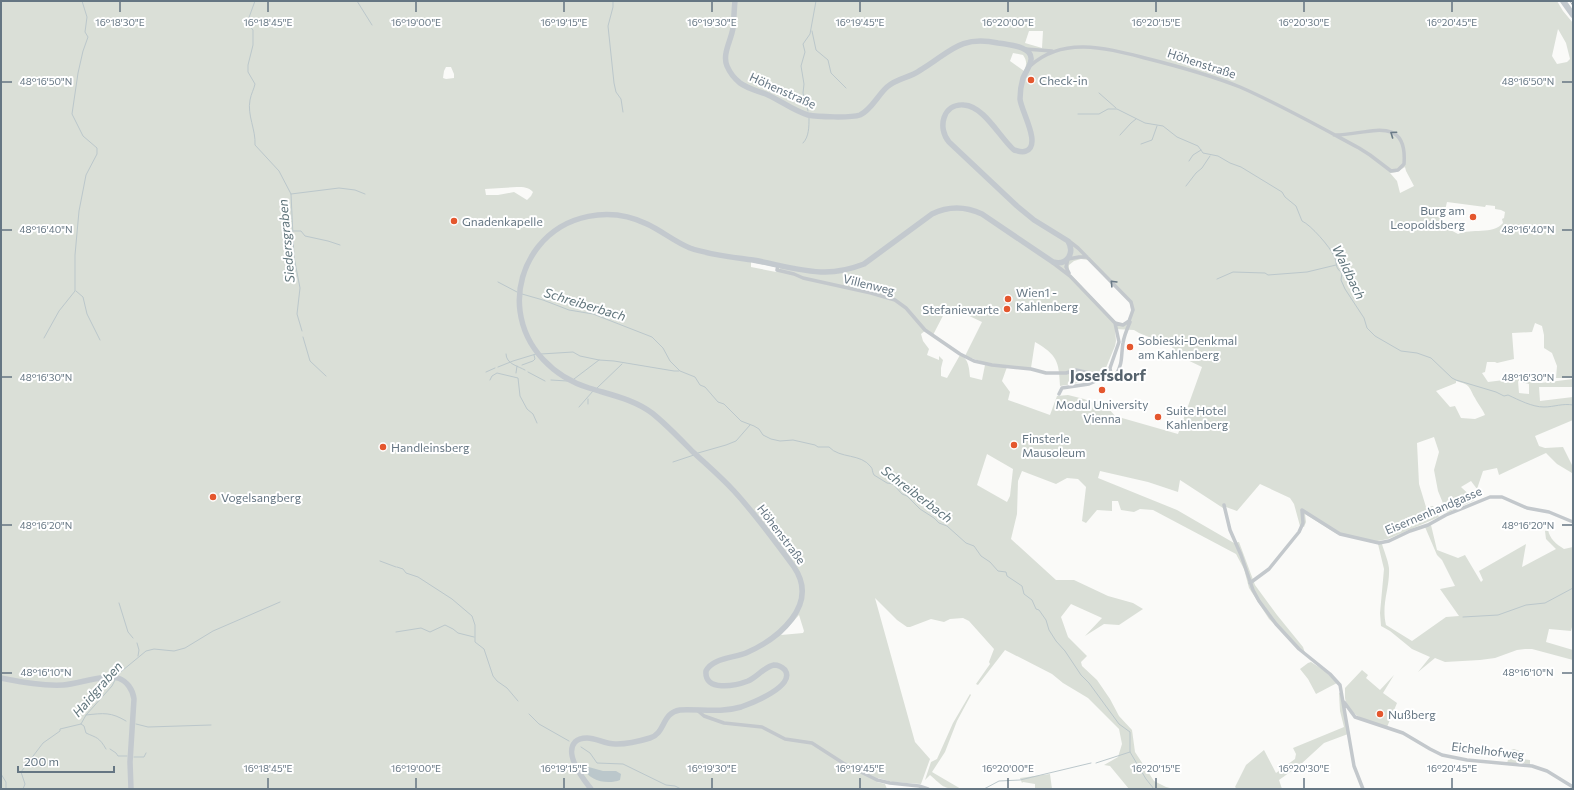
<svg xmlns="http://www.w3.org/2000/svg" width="1574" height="790" viewBox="0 0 1574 790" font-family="Commissioner,sans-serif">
<rect width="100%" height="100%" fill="#fafaf8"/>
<!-- green -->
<path fill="#dadfd7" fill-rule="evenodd" d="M1 1H1557L1563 11 1573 23V378H1556L1557 366 1552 353 1544 348V335L1542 326 1535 323 1532 332 1512 333 1514 359 1497 363 1495 362H1487L1485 372 1482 373 1488 382 1520 378 1534 383H1541L1573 379V387H1539L1540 401 1573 397V420L1535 436 1539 446 1545 448 1563 447 1573 467V472L1572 473 1557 464 1546 453 1499 475 1497 468 1483 471 1477 489 1471 481 1461 487 1475 500 1447 513 1438 491 1434 470 1439 452 1434 437 1417 443 1419 484 1426 507 1433 506 1439 517 1388 539 1378 541V544H1382C1384 551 1388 560 1389 568 1390 588 1381 604 1386 625L1412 641 1446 617 1459 616 1440 589 1455 586 1442 560 1437 555 1425 527 1431 525 1437 550 1458 558 1465 555 1481 582 1483 580 1479 571 1526 544 1522 567 1556 549 1546 539 1545 531 1548 530C1550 539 1556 544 1564 549L1573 547V623L1571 631 1549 629 1546 642 1573 650V660L1532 649H1525L1517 650 1495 658 1480 660 1445 662 1435 658 1418 672 1430 657 1412 649 1390 631 1381 626 1380 613 1384 569 1378 544 1337 534 1305 514 1306 522 1304 527 1300 526 1294 504 1290 498 1260 484 1237 511 1226 507 1223 508 1180 480 1178 492 1148 482 1100 471 1098 478 1177 510 1234 543 1239 542 1255 585 1277 615 1303 647 1305 653 1269 619 1249 588 1244 569 1236 554 1153 510 1140 509 1134 512 1121 510 1118 501H1112V511L1097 510 1086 523 1082 521 1086 487 1078 479 1067 478 1056 484 1022 471 1018 481 1017 514 1011 539 1056 580H1074L1108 596 1133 603 1143 609 1119 625 1104 624 1085 636 1102 618 1071 604 1061 617 1068 637 1087 656 1081 662 1082 666 1097 680 1110 699 1119 716 1132 730 1135 752 1154 781 1166 787 1174 789H1129L1110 766 1104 765 1118 757 1122 744 1119 729 1088 698 1063 683 1052 674 1005 650 978 685 976 684 990 664 989 662 994 649 969 621 963 618 950 619 944 622 931 619 910 627H907L897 620 875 598 915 742 930 759 921 784 892 782 878 778 877 782 885 784 887 789H1ZM1558 29 1566 43 1570 59 1567 62 1557 64 1552 56ZM1029 31H1043L1042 48 1025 43ZM1013 53 1023 55C1027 61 1027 64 1024 71L1010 61ZM446 67H451L454 74V78L446 79 443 78 444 71ZM1405 167 1406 171 1414 186 1400 193 1397 181 1390 173 1397 172ZM517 187C524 187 528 187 533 192L531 196 527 200 514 192 498 195H486L485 189ZM1447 202 1485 207 1486 205 1495 206V209L1501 210 1505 212 1504 218 1502 219 1503 223C1493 235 1471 228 1458 234L1443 226 1442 223ZM1081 259 1089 260 1129 301C1132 310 1132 317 1125 324L1118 323 1114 320 1071 275 1069 271V265L1074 261ZM751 262 780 268 776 272 751 267ZM948 306 982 322 965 356 989 364 1031 368 1035 342C1057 355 1059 361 1060 386L1097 380 1103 375 1115 346 1116 341 1115 329 1134 330 1139 333 1171 346 1179 356 1202 367 1178 434 1115 416 1109 409 1084 399 1068 395 1057 396 1050 415 1008 400 1010 392 1002 381 1007 367 985 365 982 380 970 377C969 368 969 359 960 355L947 378 941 376V368L943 360 939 356V360L927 355 929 349 923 341 921 334 926 330 933 335ZM1456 381C1471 385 1468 386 1475 398 1478 404 1482 408 1485 415L1475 419 1461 418 1455 406 1450 407 1436 391 1456 383ZM1518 381 1529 384V394L1519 393ZM987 454 1013 469 1010 496 1007 502 977 485ZM799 615 804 631 803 633 781 635Z
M1311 662 1325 671 1337 683 1316 694 1308 679 1300 669 1308 663Z
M1362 670 1368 675 1366 678 1380 690 1394 675 1383 693 1397 703 1387 727C1371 721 1348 718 1345 698 1345 695 1345 692 1345 688Z
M1341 692 1348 734 1324 743 1300 765 1279 780 1282 789H1237L1235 787 1246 765 1264 750 1276 773 1295 759 1296 754 1293 748 1344 727 1340 711 1339 693Z
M970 694 971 695 957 721 945 752 932 772 961 789C942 789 943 786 930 775L925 780 931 762 937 759 953 723Z
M1514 749 1525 753 1522 759 1530 760V764L1507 763 1511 750Z
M1050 774 1052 789 1035 788V784L1023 782 1022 783 1020 778Z"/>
<!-- water -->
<path fill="#bbc7cb" d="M585 766 603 771H616L621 774 620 780C608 785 587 781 584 767Z"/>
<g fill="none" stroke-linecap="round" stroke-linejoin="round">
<!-- stream -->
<path stroke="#bbc7cb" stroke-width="1" d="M255 1 247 23 253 30V45L248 65V72L255 84C254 89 251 94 250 100 247 115 256 130 255 145L279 171 291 194 294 257 300 288 297 314 302 331
M357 1 372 25
M613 1V7L608 26 614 83 616 92 621 99 623 112
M812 31 816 50 828 60 831 73 846 88
M1099 93 1116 108
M808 111 803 93 804 84 801 66 805 52 803 44 810 34 816 1
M1078 114H1099L1108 109H1117L1145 123 1163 126 1177 137 1198 146 1203 153 1218 156 1230 163 1241 167 1282 192 1285 197 1296 206 1302 221C1311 225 1330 247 1334 256 1338 264 1334 267 1342 273L1341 280 1345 289 1364 318 1367 328 1375 336 1401 351 1417 353 1431 358 1452 378 1456 380 1496 392 1504 396 1508 395C1519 400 1532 407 1544 407 1554 407 1563 403 1573 405
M1120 135 1131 123 1136 119
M803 143C809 137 809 127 809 118
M1141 144 1152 140 1157 126
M1189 161 1193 155 1201 150
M1186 186 1196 173 1202 168 1210 156
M291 194 339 188 355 190 365 194
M293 231H301L305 236 328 241 340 245
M1217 279 1233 272 1265 273 1268 275 1307 272 1336 265
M498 282 517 292
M76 291 83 297 87 314 100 340
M522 294 543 300 569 310 593 314 652 337 663 348 670 361 680 371 695 377 700 385 705 387 718 402 724 404 741 421 754 426 759 429 763 435 771 439 780 441 793 440 815 445 818 447H829C840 459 861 453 871 467 873 469 872 472 874 475L887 483 893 484 902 494 907 496 920 509 934 518 939 523 947 526 966 543 974 546 981 556 990 562 998 571 1006 572 1007 576 1022 586 1024 594 1032 600 1036 609 1039 610 1046 620 1049 630 1056 641 1065 651 1081 675 1089 683 1119 724 1130 732V752L1146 779 1154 789
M303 337 310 361 326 376
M44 338 59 311 75 291V255L79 211 86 175 97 154V148L83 136 72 114 78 73 83 51 88 37 85 32 87 17 82 1
M506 354C506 364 518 366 525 370
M541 354 573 352 580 356 599 360 614 361 674 371H679
M522 365 533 361 535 359 534 355
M498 367 513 361 536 354
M486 372 495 368
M528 372 545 381
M516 373 517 366
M574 379 599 360
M490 380 492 376 497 373 518 378 520 396 527 409 533 414 537 423
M551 380 567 381
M597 388 622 364
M588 399V404
M579 407 593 391
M698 453 726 445 736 441 750 425
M673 462 694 455
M380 561 396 567
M397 567 403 569 406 573 418 577 452 599 472 616 475 625V642L484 649 493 676 497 681 507 688 518 701
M119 603 128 632 133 638
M1463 617 1498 615 1526 605 1545 603 1573 588
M396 632 421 628 430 632 445 625 453 629 458 633 474 637
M137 643 139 650 138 656
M117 675 146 651 154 649 174 651 185 648 213 631 280 602
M529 714 539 724 569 741
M86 715C104 713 111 712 126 721
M81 724 84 726 86 733C97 738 99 737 106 749
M136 724 148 727 211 725
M581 747 590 753 597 763 623 764 666 785 675 786 681 789
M110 749 116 753 118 756H127
M134 757H144L146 753
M1096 763 1130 752
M1 774 6 782V789
M23 789 25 784 21 772 43 743 60 731V729L81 724 86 715 112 686 115 680
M984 789 999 781 1020 780 1091 763"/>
<!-- street -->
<path stroke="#c3c8cc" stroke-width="3.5" d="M1025 49 1052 51
M1030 66C1063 36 1106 48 1145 58 1177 66 1210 75 1240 87 1281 105 1320 127 1359 148L1370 155 1391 171 1398 170 1404 164C1408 112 1364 136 1334 135
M1053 263 1070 276 1115 323 1123 325 1129 321 1133 310 1131 302 1078 248 1069 241
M778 265 777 270 794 274 803 278 871 293 895 300 906 308 925 330 960 354 974 361 992 365 1031 369 1046 373H1066L1076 370 1107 377
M1069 273 1066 267 1068 259 1079 257H1087
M1111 374H1116C1123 365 1121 354 1123 343 1124 336 1127 329 1130 322
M1111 374 1110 368 1119 342 1115 323
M1059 394 1062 388 1089 384 1107 376
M1224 505 1230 530 1241 555 1253 590 1259 601 1276 624 1299 649 1330 674 1340 685 1354 766 1363 789
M1302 510 1340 534 1379 543 1389 541 1410 531 1428 525 1446 515 1490 497H1502L1527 508 1549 512 1573 522
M1250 583 1269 569 1299 532 1303 523 1302 510
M1344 702 1355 717 1403 733 1430 749 1442 755 1467 760 1532 766 1547 771 1573 787
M697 710 704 716 724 723 762 727 785 739 812 743 843 763 877 780 890 783 919 786 928 789"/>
<!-- secondary -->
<path stroke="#c3c9ce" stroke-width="5.5" d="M1 678C22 682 42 686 63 685 79 684 103 674 118 678 127 681 133 690 134 699L130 762 131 789
M591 789C583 779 564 754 575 742 578 739 583 738 587 738 597 738 606 745 617 744 627 744 640 741 650 738 666 733 661 713 680 710 700 709 721 713 741 707 752 703 796 686 785 670 782 667 778 665 774 665 764 667 757 677 748 681 735 686 704 692 706 671 712 658 734 658 746 653 778 639 820 605 794 567 775 541 756 515 734 491 721 477 707 465 693 452 680 439 667 425 652 413 633 399 611 395 589 388 554 377 525 349 520 311 517 288 524 265 538 247 564 214 610 206 647 224 662 231 675 242 690 248 710 255 732 257 753 260 776 264 801 272 825 272 838 272 851 269 864 264L932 214C948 206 965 206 982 214L1053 262C1067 266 1075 253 1068 241L1034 220 1017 206 949 142C937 128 943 103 964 105 984 106 1000 138 1014 150 1018 151 1022 153 1026 151 1042 145 1021 111 1020 99 1020 92 1021 85 1023 78 1028 67 1039 55 1022 48 1014 45 1006 44 998 43 958 35 950 53 919 71 909 78 897 78 887 87 878 95 871 110 860 115 851 118 817 117 808 115 794 111 781 101 768 95 759 91 748 89 740 83 735 79 730 73 727 66 722 54 731 41 733 28 734 19 734 10 735 1"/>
<!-- primary -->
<path stroke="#c3c9ce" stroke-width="6" d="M1563 1 1573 15"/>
<!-- rail -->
<path stroke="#a2aab0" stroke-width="1" stroke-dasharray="6 3" stroke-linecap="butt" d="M1570 1 1573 6"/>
</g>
<!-- one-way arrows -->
<defs><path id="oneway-chevron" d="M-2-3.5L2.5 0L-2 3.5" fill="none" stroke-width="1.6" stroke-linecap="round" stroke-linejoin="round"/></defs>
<g stroke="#6a7a87">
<use href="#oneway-chevron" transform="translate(1393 134) rotate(-145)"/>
<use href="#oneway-chevron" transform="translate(1113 283) rotate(-134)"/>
</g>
<!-- ticks -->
<path fill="none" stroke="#657683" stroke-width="1.5" d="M120 2V12M268 2V12M416 2V12M564 2V12M712 2V12M860 2V12M1008 2V12M1156 2V12M1304 2V12M1452 2V12M2 82H12M1562 82H1572M2 230H12M1562 230H1572M2 377H12M1562 377H1572M2 525H12M1562 525H1572M2 673H12M1562 673H1572M268 778V788M416 778V788M564 778V788M712 778V788M860 778V788M1008 778V788M1156 778V788M1304 778V788M1452 778V788"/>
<!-- markers -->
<g fill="#e4572e" stroke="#fff" stroke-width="1.5">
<circle cx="1031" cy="80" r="4"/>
<circle cx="1473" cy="217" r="4"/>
<circle cx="454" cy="221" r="4"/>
<circle cx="1008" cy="299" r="4"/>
<circle cx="1007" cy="309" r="4"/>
<circle cx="1130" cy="347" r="4"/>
<circle cx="1102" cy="390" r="4"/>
<circle cx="1158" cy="417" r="4"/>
<circle cx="1014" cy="445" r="4"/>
<circle cx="383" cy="447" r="4"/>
<circle cx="213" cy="497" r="4"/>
<circle cx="1380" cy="714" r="4"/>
</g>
<g text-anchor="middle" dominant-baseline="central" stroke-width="4" stroke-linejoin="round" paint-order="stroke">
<!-- street labels -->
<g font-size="12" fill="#657683" stroke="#fff">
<text transform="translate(1202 63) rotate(18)">Höhenstraße</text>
<text transform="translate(783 90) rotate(24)">Höhenstraße</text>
<text transform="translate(869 284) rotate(14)">Villenweg</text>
<text transform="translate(1433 510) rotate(-23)">Eisernenhandgasse</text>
<text transform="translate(782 534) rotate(53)">Höhenstraße</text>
<text transform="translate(1488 750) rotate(7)">Eichelhofweg</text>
</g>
<!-- poi labels -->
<g font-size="12" fill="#657683" stroke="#fff" text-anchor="start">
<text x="1039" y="80">Check-in</text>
<text x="1465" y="210" text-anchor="end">Burg am<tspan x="1465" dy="14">Leopoldsberg</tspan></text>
<text x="462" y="221">Gnadenkapelle</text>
<text x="1016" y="292">Wien1 -<tspan x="1016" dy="14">Kahlenberg</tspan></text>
<text x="999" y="309" text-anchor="end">Stefaniewarte</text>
<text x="1138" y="340">Sobieski-Denkmal<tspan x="1138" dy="14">am Kahlenberg</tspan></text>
<text x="1102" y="404" text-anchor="middle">Modul University<tspan x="1102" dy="14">Vienna</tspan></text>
<text x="1166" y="410">Suite Hotel<tspan x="1166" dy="14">Kahlenberg</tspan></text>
<text x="1022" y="438">Finsterle<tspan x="1022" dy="14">Mausoleum</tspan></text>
<text x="391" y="447">Handleinsberg</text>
<text x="221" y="497">Vogelsangberg</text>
<text x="1388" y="714">Nußberg</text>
</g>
<!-- water labels -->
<g font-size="13" font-style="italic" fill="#60757c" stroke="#fff">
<text transform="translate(286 241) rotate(-95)">Siedersgraben</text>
<text transform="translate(1349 272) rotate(64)">Waldbach</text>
<text transform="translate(585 304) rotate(17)">Schreiberbach</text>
<text transform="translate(917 494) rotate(37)">Schreiberbach</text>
<text transform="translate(97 689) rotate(-49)">Haidgraben</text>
</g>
<!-- district labels -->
<g font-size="16" font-weight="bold" fill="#57646e" stroke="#fff">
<text x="1108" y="374">Josefsdorf</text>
</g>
</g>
<g font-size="10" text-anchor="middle" fill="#657683" stroke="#fff" stroke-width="4" stroke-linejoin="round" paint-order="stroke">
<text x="120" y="26">16°18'30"E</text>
<text x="268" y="26">16°18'45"E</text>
<text x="416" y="26">16°19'00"E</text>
<text x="564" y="26">16°19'15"E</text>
<text x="712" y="26">16°19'30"E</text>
<text x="860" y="26">16°19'45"E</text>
<text x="1008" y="26">16°20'00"E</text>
<text x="1156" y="26">16°20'15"E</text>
<text x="1304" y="26">16°20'30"E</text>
<text x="1452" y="26">16°20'45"E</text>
<text x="46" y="85">48°16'50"N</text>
<text x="1528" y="85">48°16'50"N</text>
<text x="46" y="233">48°16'40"N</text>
<text x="1528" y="233">48°16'40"N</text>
<text x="46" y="381">48°16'30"N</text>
<text x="1528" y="381">48°16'30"N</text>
<text x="46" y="529">48°16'20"N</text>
<text x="1528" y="529">48°16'20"N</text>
<text x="46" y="676">48°16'10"N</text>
<text x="1528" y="676">48°16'10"N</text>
<text x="268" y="772">16°18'45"E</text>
<text x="416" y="772">16°19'00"E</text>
<text x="564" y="772">16°19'15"E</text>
<text x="712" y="772">16°19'30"E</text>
<text x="860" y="772">16°19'45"E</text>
<text x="1008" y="772">16°20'00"E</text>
<text x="1156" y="772">16°20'15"E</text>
<text x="1304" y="772">16°20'30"E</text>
<text x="1452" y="772">16°20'45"E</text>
</g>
<!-- border -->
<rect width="1574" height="790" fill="none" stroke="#657683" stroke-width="4"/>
<!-- scale -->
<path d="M18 766v6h96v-6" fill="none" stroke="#657683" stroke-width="2"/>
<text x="24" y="766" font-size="12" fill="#657683" stroke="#ffffff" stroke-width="3" paint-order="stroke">200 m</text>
</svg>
